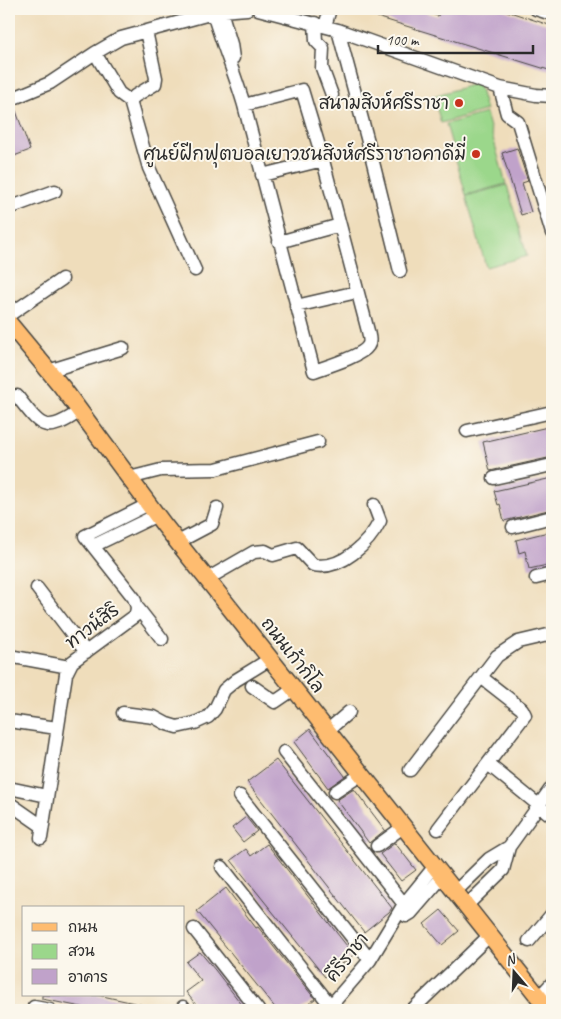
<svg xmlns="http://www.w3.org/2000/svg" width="561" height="1019" viewBox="0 0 561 1019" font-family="Caveat,'Playpen Sans Thai',sans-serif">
<rect width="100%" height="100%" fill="#fbf7ec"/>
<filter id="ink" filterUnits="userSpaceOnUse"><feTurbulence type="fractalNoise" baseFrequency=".02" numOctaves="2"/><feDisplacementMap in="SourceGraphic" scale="10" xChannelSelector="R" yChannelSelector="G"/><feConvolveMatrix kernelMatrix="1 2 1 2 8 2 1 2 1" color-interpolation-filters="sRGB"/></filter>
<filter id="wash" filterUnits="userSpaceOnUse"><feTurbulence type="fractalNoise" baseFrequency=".0096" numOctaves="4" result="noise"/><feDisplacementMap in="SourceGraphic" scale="20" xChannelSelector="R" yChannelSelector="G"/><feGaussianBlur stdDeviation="1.12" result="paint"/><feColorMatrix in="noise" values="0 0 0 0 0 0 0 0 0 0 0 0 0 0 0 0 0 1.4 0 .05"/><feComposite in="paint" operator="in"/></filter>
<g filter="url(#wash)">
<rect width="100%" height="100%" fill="#efddbb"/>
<!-- green -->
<path fill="#9bd78b" stroke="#63815b" d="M478 83 486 110 441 123 433 96Z
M486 113 506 184 466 195 446 124Z
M507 185 527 256 486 267 466 196Z"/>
<g id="blocks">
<!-- building -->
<path fill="#c0a2ca" d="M380 9H414L438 16 440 9H501L552 26V71L377 17Z
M16 111 30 150 14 156 9 142V113Z
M517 148 528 181 522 183 531 212 521 215 502 153Z
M552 426V457L490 471 483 442Z
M552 478V509L504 521 500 504 498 505 494 491Z
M552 531V564L529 569 525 551 519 553 516 540Z
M310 729 345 776 328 788 294 742Z
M276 760 392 908 389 912 364 932 247 782Z
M354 789 385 830 369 843 337 800Z
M246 817 257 831 243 842 232 828Z
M395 843 416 870 401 881 380 854Z
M267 844 354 955 325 977 231 860 246 849 251 856Z
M226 888 256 928 258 927 315 999 300 1010H277L197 911Z
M441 910 459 931 442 945 424 924Z
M200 952 215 970 246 1010H200L186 992 201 981 186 962Z
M42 995H98L148 1006 147 1010H96L42 999Z"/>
</g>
</g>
<g filter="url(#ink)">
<use href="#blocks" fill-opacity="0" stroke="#484641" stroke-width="1"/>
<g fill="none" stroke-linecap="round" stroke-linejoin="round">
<!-- minor casing -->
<g stroke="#484641" stroke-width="15">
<path id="minor" d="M258 9 338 30 500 88 536 95 552 96
M536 9 552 14
M221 11 231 44 233 58
M213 13C222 44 235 74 244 105L314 371C325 367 362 356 368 346 371 342 369 336 368 331L321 153 302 90 244 105
M315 23 316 41 323 48 322 68 332 95
M325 26 330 9
M338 30 367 138 400 271
M146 31 156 78 155 84 135 96 130 101 149 168 195 270
M95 53 119 93 130 101
M500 88 507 114 518 122 552 233
M9 100 50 83 95 53 121 38 221 11 247 9
M262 175 323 160
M9 208 55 191
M279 242 340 225
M296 306 357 292
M9 315 62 279
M48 371 123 348
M17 396C41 426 44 436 80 411
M467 431 552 412
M129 478 161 470 216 469 318 442
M494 478 552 465
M513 527 552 517
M178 542 212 524 217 508
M93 546 157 515
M536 578 552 574
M207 579 254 552 265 551 273 555 297 548 313 565C341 571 369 543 380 521L374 505
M37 588 86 652
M137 607 162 639
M9 656 69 667
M252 686 275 702 294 689
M123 713 154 717 167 724 177 727 195 723 208 717 215 709 224 690 236 680 270 659
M9 721 57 728
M327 731 349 712
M284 752 411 913
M488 764 552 816
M410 770 497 656 518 642 552 634
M9 788 47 796
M335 792 362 774
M240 796 370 960
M9 803 42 826
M438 829 525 715 522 709 481 677
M41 838 66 674 72 662 136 615 137 607 134 598 85 536 149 504
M377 846 403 827
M222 867 331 1006
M455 892 489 859 509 847
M466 906 503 870 509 847 552 787
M406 916 411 913 443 876
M194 929 258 1010
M529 941 552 914
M539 997 552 983
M34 1007 50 1010
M183 1007 185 1010
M327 1010 370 960 404 904 435 866
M412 1010 490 935"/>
</g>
<!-- major casing -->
<g stroke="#484641" stroke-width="19">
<path id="major" d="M9 323 62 387 164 525 549 1010"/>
</g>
<!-- minor -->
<use href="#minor" stroke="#fff" stroke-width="12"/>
<!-- major -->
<use href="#major" stroke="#febc70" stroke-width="16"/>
</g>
</g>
<!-- markers -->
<g fill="#c8321e" stroke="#fbf7ec" stroke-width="2">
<circle cx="459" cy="103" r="5"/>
<circle cx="476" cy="154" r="5"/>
</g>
<g text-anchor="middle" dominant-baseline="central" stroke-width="4" stroke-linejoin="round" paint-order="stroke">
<!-- poi labels -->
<g font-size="18" fill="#2b2b2b" stroke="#fbf7ec" text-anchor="end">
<text x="449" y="103">สนามสิงห์ศรีราชา</text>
<text x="466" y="154">ศูนย์ฝีกฟุตบอลเยาวชนสิงห์ศรีราชาอคาดีมี่</text>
</g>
<!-- street labels -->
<g font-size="18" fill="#2b2b2b" stroke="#fbf7ec">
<text transform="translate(92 626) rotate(-37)">ทาวน์สิริ</text>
<text transform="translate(293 655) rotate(52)">ถนนเก้ากิโล</text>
<text transform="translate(347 957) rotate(-52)">คีรีราชา</text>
</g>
</g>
<!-- margin -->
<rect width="561" height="1019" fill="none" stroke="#fbf7ec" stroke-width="30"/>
<!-- legend -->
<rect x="22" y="906" width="162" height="90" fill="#fbf7ec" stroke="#a8a59f"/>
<rect x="32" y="923" width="25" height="8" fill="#febc70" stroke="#a8a59f"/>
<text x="68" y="932" font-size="15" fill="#2b2b2b">ถนน</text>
<rect x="32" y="944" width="25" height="15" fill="#9bd78b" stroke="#a8a59f"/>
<text x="68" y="956" font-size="15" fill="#2b2b2b">สวน</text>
<rect x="32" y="969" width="25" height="15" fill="#c0a2ca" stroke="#a8a59f"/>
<text x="68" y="982" font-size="15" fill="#2b2b2b">อาคาร</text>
<!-- north arrow -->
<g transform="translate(514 972) rotate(341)" stroke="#fbf7ec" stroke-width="4" paint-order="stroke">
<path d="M0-4L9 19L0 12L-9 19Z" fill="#2b2b2b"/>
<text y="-8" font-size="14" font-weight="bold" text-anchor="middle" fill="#2b2b2b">N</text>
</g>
<!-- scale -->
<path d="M378 45v8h155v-8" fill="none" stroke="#2b2b2b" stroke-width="2.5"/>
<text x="386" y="45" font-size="15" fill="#2b2b2b" stroke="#fbf7ec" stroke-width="4" paint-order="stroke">100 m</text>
</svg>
